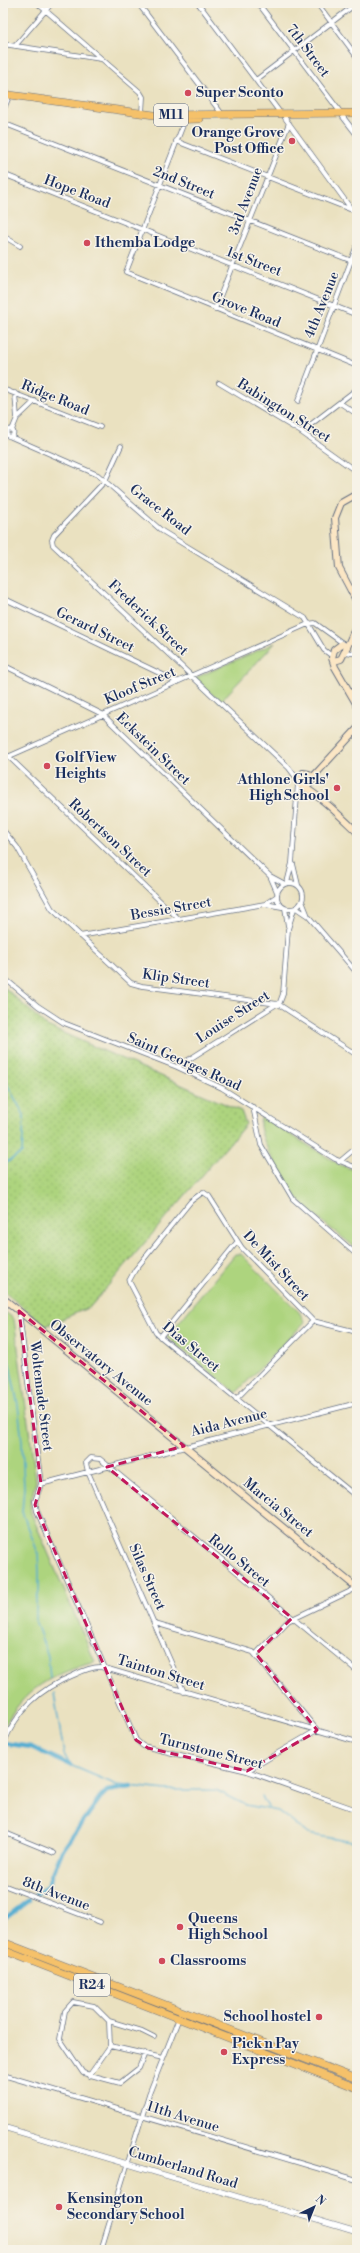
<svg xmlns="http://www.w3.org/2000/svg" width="360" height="2253" viewBox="0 0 360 2253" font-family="'Libre Bodoni',serif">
<defs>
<pattern id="grass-dots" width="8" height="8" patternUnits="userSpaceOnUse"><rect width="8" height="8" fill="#add47e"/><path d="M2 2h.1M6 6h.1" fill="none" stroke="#94b66f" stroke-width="1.8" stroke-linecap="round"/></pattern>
</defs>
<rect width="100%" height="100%" fill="#f7f3e8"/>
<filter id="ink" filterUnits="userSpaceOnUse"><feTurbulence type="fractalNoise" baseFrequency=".025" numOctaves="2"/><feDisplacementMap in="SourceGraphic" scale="8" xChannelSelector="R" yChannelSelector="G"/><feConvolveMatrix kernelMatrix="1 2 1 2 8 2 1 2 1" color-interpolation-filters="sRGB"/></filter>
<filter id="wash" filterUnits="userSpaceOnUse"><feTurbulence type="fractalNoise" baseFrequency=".012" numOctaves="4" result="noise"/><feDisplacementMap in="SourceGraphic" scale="16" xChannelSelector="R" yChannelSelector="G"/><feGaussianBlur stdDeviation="0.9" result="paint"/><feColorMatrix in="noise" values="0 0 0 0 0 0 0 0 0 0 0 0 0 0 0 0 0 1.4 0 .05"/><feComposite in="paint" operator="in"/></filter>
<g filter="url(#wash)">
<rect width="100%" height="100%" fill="#eae1c0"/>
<!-- grass -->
<path fill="url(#grass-dots)" stroke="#64826e" d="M3 986 47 1026 241 1111 246 1124 90 1307 46 1326 3 1291Z"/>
<!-- green -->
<path fill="#add47e" stroke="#64826e" d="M275 643 220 702 195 678Z
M262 1117 340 1165 357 1171V1249C339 1234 309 1214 295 1195 286 1184 251 1128 262 1117Z
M235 1254H241L299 1312 305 1322 236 1393 167 1337Z
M3 1310 14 1319 36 1481 30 1504 31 1513 95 1662C52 1674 23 1689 3 1729Z"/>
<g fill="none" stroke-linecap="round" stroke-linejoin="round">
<!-- stream -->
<path stroke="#54add1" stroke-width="1.5" d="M3 1077 24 1115 22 1153 7 1162 3 1170
M3 1345 7 1352 18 1405 22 1442 24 1488 22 1512 38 1553 39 1573V1591L36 1604V1623L48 1656 50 1678
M54 1693 64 1754 70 1765 117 1785 167 1790H216L246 1805 278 1811 308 1834 357 1843
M262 1797 268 1807"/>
<!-- canal -->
<path stroke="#54add1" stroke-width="4.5" d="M3 1743 31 1747 70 1765
M36 1894 48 1886 62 1851 100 1798 107 1791 131 1787
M3 1920 29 1900"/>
</g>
</g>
<g filter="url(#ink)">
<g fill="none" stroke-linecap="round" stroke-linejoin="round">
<!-- minor casing -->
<g stroke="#636d80" stroke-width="5.5">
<path id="minor" d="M37 3 140 92 143 97 142 113
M138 3 222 114
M198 3 281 114
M258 3 341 113
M317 3 357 57
M3 44 101 59
M15 46 52 3
M256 80 357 3
M3 111 8 99
M343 117 357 135
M285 118 352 210
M185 120 126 272 357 366
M3 123 357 263
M176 141 357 212
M3 174 357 315
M3 236 20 246
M215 309 289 123
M219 383 301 432 357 472
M3 389 100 427
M298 401 357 245
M340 403 357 414
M17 418 35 401
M6.5 433a3.5 3.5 0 1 1 7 0a3.5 3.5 0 1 1-7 0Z
M12 430 17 418 15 393
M301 432 357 389
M11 437 98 475 162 531 305 618 324 650 332 656
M121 446 105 481 54 535 52 540 53 545 289 768 298 780
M3 598 178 682
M346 652 357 654
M3 665 102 714 270 876 285 884
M8 756 179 919
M3 759 308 624 315 623 319 626 344 644
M3 830 17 847 52 909 131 983 142 986 278 1004 357 1055
M293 864 298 885
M270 876 277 892
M277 896a13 13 0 1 1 26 0a13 13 0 1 1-26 0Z
M287 883 292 863 298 783
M302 901 308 916
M265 904 277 896
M285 908 288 926
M296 908 308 916 357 973
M80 936 265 904 282 907
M3 977 38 1006 64 1023 177 1067 222 1088 335 1159 357 1168
M177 1067 280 1002 283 994 288 929 294 909
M253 1107 261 1145 293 1199 357 1255
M339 1162 357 1147
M19 1312 41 1484
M357 1332 313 1321 242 1248 209 1196 203 1192 191 1201 135 1270 129 1281 156 1333 357 1497
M160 1337 237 1242
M236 1399 313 1321
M41 1484 35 1501 37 1511 105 1668 357 1742
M41 1484 357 1403
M155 1623 253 1652 317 1730 247 1771
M256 1654 288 1621 357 1588
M184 1692 88 1472 86 1463 91 1458 100 1459 357 1671
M3 1745C17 1710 39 1689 74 1675 82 1671 91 1667 100 1667L105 1668 136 1740 143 1746 247 1771 357 1810
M3 1832 54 1853
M3 1885 100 1922
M109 2021 142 2031 154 2037
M110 2046 163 2058
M3 2075 357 2180
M89 2076 110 2046 109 2021 94 2006 73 2002 65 2011 60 2039 83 2073 120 2083 139 2068 145 2053
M101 2250 149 2094 179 2018"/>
</g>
<!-- tertiary casing -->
<g stroke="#636d80" stroke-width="6">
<path id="tertiary" d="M3 2127 357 2232"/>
</g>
<!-- secondary casing -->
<g stroke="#636d80" stroke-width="8">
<path id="secondary" d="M357 494 341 503 335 518 339 568 357 602
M342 644 347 647 341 659 334 661 332 658 334 650Z
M347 647 357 624
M332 658 335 667 357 705
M312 778 357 729
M306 787 311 783 312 778 309 774 303 773 298 778 300 785C321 796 339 815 357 832
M3 1298 357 1588"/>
</g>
<!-- primary casing -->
<g stroke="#636d80" stroke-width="8">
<path id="primary" d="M3 94 154 115 357 113
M166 120 199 119
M3 1942 357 2079
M3 1950 357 2088"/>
</g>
<!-- minor -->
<use href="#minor" stroke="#fff" stroke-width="4"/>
<!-- tertiary -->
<use href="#tertiary" stroke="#fff" stroke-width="5"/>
<!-- secondary -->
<use href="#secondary" stroke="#fbe6c4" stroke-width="6"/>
<!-- primary -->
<use href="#primary" stroke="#f5c16b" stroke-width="7"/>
</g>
</g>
<!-- marked area -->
<path fill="none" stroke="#c2185b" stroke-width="3" stroke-dasharray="8 5" stroke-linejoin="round" d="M19 1311 184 1446 107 1467 292 1618 256 1654 317 1730 314 1733 247 1771 148 1748 136 1740 35 1505 41 1484Z"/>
<!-- markers -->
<g fill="#d1495b" stroke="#f7f3e8" stroke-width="1.5">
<circle cx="188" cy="93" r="4"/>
<circle cx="292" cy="141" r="4"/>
<circle cx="87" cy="243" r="4"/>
<circle cx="47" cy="766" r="4"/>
<circle cx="337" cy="788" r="4"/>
<circle cx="180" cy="1927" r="4"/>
<circle cx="162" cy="1961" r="4"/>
<circle cx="319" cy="2017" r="4"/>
<circle cx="224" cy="2052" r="4"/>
<circle cx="59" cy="2207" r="4"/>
</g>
<g text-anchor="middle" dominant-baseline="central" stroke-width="3" stroke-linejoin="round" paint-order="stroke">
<!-- shield labels -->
<g fill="#f7f3e8" stroke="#5d6a87" stroke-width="1">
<rect x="154" y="104" width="34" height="22" rx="3"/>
<rect x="74" y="1974" width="36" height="22" rx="3"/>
</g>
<g font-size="13" font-weight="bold" fill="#1b2f5e">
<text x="171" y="115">M11</text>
<text x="92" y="1985">R24</text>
</g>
<!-- street labels -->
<g font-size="14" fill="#1b2f5e" stroke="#f7f3e8">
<text transform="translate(308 51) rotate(53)">7th Street</text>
<text transform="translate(184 183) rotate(22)">2nd Street</text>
<text transform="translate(77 192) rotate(21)">Hope Road</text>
<text transform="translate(246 201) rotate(-69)">3rd Avenue</text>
<text transform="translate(254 262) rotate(21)">1st Street</text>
<text transform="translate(322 305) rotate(-68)">4th Avenue</text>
<text transform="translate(246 310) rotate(22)">Grove Road</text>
<text transform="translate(55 398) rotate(22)">Ridge Road</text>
<text transform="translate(284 411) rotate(32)">Babington Street</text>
<text transform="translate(160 510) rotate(38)">Grace Road</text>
<text transform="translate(148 618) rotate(43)">Frederick Street</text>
<text transform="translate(95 630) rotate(26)">Gerard Street</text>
<text transform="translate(140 686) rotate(-23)">Kloof Street</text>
<text transform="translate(153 749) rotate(44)">Eckstein Street</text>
<text transform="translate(110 838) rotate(43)">Robertson Street</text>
<text transform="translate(171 909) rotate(-10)">Bessie Street</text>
<text transform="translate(176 979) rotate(8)">Klip Street</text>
<text transform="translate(233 1017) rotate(-33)">Louise Street</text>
<text transform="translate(184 1062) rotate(24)">Saint Georges Road</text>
<text transform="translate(276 1266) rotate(47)">De Mist Street</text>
<text transform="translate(191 1347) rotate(40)">Dias Street</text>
<text transform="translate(101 1363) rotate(39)">Observatory Avenue</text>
<text transform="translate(41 1396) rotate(83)">Woltemade Street</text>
<text transform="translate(229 1423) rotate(-14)">Aida Avenue</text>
<text transform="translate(278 1508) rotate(39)">Marcia Street</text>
<text transform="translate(239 1561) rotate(39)">Rollo Street</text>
<text transform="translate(147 1577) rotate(66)">Silas Street</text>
<text transform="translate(161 1673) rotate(17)">Tainton Street</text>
<text transform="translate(211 1752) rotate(14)">Turnstone Street</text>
<text transform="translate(56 1894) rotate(21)">8th Avenue</text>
<text transform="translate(183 2117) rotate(17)">11th Avenue</text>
<text transform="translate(183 2168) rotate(17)">Cumberland Road</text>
</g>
<!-- poi labels -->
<g font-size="14" font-weight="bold" fill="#1b2f5e" stroke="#f7f3e8" text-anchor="start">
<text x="196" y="93">Super Sconto</text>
<text x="284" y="133" text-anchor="end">Orange Grove<tspan x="284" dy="16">Post Office</tspan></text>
<text x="95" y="243">Ithemba Lodge</text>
<text x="55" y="758">Golf View<tspan x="55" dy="16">Heights</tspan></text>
<text x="329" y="780" text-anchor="end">Athlone Girls'<tspan x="329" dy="16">High School</tspan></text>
<text x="188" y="1919">Queens<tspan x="188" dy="16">High School</tspan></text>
<text x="170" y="1961">Classrooms</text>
<text x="311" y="2017" text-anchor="end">School hostel</text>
<text x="232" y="2044">Pick n Pay<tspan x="232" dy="16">Express</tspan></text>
<text x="67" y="2199">Kensington<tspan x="67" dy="16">Secondary School</tspan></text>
</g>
</g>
<!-- margin -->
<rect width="360" height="2253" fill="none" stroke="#f7f3e8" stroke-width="16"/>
<!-- north arrow -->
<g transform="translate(314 2207) rotate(43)" stroke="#f7f3e8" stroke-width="3" paint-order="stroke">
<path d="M0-3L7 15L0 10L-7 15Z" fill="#1b2f5e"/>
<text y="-6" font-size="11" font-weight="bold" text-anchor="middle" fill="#1b2f5e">N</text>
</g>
</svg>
